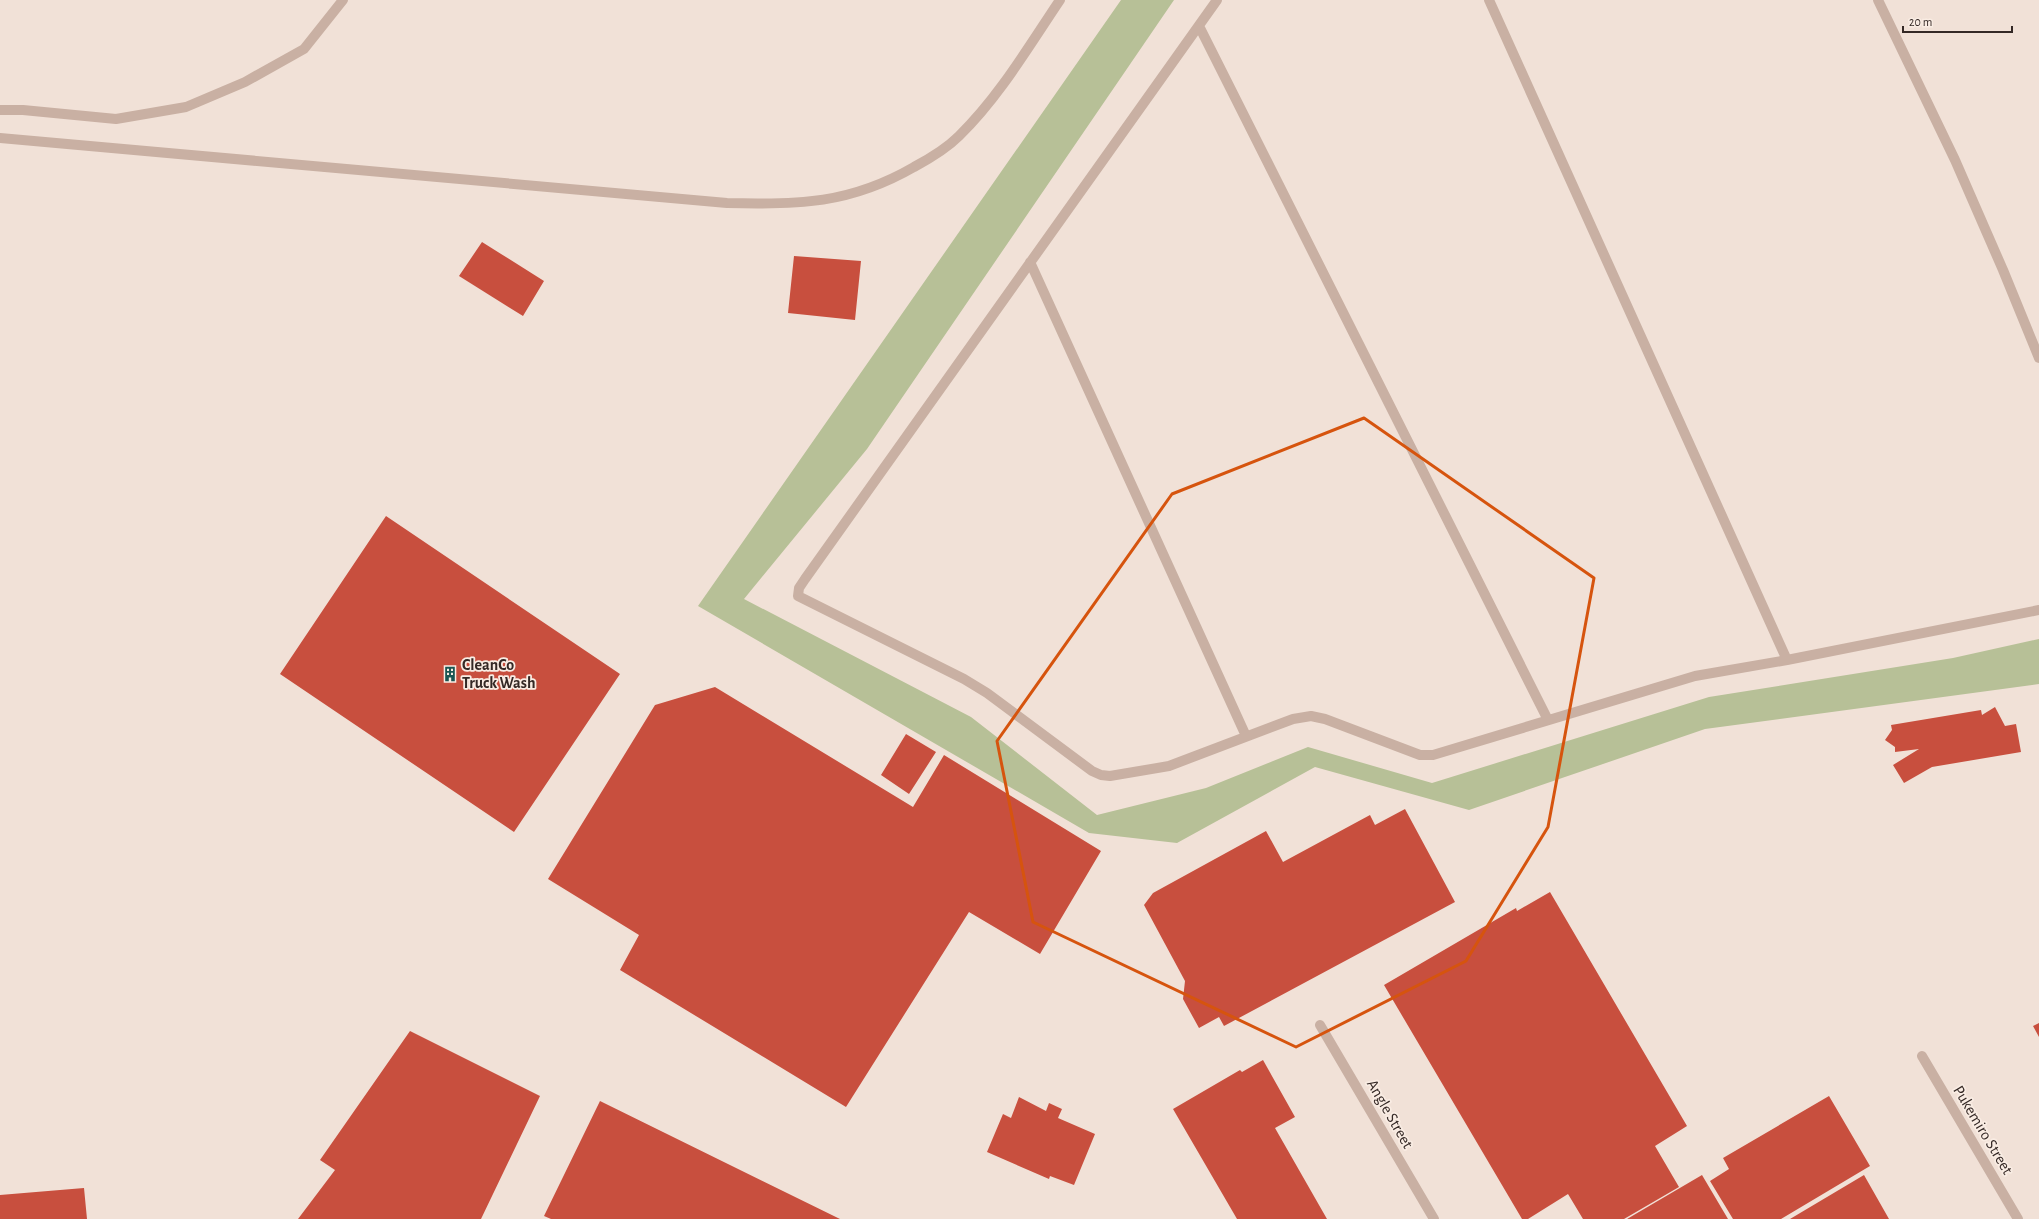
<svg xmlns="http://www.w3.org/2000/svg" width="2039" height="1219" viewBox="0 0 2039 1219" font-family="'Alegreya Sans',sans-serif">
<rect width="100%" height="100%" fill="#f1e1d7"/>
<!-- green -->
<path fill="#b7c097" d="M1121 0H1174L867 449 744 599 971 717 1097 815 1206 788 1308 747 1432 783 1709 697 1953 658 2039 639V684L1705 729 1469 810 1315 767 1177 843 1089 833 698 606Z"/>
<!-- building -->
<path fill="#c84f3e" d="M482 242 544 281 523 316 459 276Z
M794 256 861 261 855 320 788 313Z
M386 516 620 674 514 832 280 674Z
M715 687 913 807 944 755 1101 851 1040 954 969 912 846 1107 620 970 639 935 548 879 655 705Z
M1995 707 2005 726 2016 724 2021 752 1932 767 1904 783 1893 765 1919 749 1895 752V747L1885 740 1892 730 1891 725 1981 710 1982 715Z
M906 734 936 752 909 794 881 775Z
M1405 809 1455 902 1224 1026 1219 1017 1199 1028 1183 999 1185 981 1144 905 1153 893 1266 831 1283 862 1370 815 1375 825Z
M1550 892 1687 1126 1655 1146 1679 1187 1624 1219H1583L1568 1194 1528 1219H1522L1384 985 1516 908 1517 911Z
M2039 1023V1037L2033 1026Z
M410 1031 540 1096 481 1219H298L335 1170 320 1160Z
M1263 1060 1295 1117 1275 1128 1327 1219H1237L1173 1109 1240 1070 1242 1072Z
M1829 1096 1870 1166 1781 1219H1733L1710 1181 1729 1169 1723 1158Z
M1019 1097 1046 1111 1049 1103 1062 1109 1058 1118 1095 1134 1074 1185 1050 1176 1049 1179 987 1152 1003 1114 1011 1118Z
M600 1101 840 1219H551L544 1216Z
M1702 1175 1728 1219H1627Z
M1864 1175 1889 1219H1790Z
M84 1188 87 1219H0V1195Z"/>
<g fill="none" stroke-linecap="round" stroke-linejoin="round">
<!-- lane -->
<path stroke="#c9b0a3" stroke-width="10" d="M1217 0 805 579 799 588 798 596 964 679 987 693 1092 771 1101 775 1110 776 1169 766 1293 719 1311 716 1325 719 1420 755H1433L1695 676 1787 660 2039 610
M1489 0 1787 660
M1878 0 1955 160 2003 270 2039 358
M1199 26 1548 720
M0 110H23L116 119 186 107 245 82 304 49 343 0
M0 138 727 203C798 205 850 204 914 167 929 159 946 149 959 136 999 97 1029 46 1060 0
M1030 262 1246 736"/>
<!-- street -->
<path stroke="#c9b0a3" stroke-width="10" d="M1320 1025 1434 1219
M1922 1056 2018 1219"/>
</g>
<!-- marked area -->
<path fill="none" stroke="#d6540e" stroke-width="3" stroke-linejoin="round" d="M1364 418 1594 578 1548 827 1466 961 1296 1047 1033 922 997 741 1172 494Z"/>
<!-- icons -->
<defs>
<g id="building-bare" transform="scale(1.2)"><path d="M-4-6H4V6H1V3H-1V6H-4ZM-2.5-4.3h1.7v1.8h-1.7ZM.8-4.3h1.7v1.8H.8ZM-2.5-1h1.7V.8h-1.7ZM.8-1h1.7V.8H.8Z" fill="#1a5552" stroke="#f9ece3" stroke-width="2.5" paint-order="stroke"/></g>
</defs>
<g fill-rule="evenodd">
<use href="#building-bare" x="450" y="674"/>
</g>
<g text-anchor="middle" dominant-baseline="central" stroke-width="3.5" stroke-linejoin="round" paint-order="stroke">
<!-- poi labels -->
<g font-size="16" font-weight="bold" fill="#342825" stroke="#f9ece3" text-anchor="start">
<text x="462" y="665">CleanCo<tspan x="462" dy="18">Truck Wash</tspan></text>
</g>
<!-- street labels -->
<g font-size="16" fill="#342825" stroke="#f9ece3">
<text transform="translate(1390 1114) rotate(60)">Angle Street</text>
<text transform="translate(1983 1130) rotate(59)">Pukemiro Street</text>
</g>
</g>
<!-- scale -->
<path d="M1903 26v6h109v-6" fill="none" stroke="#342825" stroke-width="2"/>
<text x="1909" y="26" font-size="12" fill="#342825" stroke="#f9ece3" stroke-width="3" paint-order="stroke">20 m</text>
</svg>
